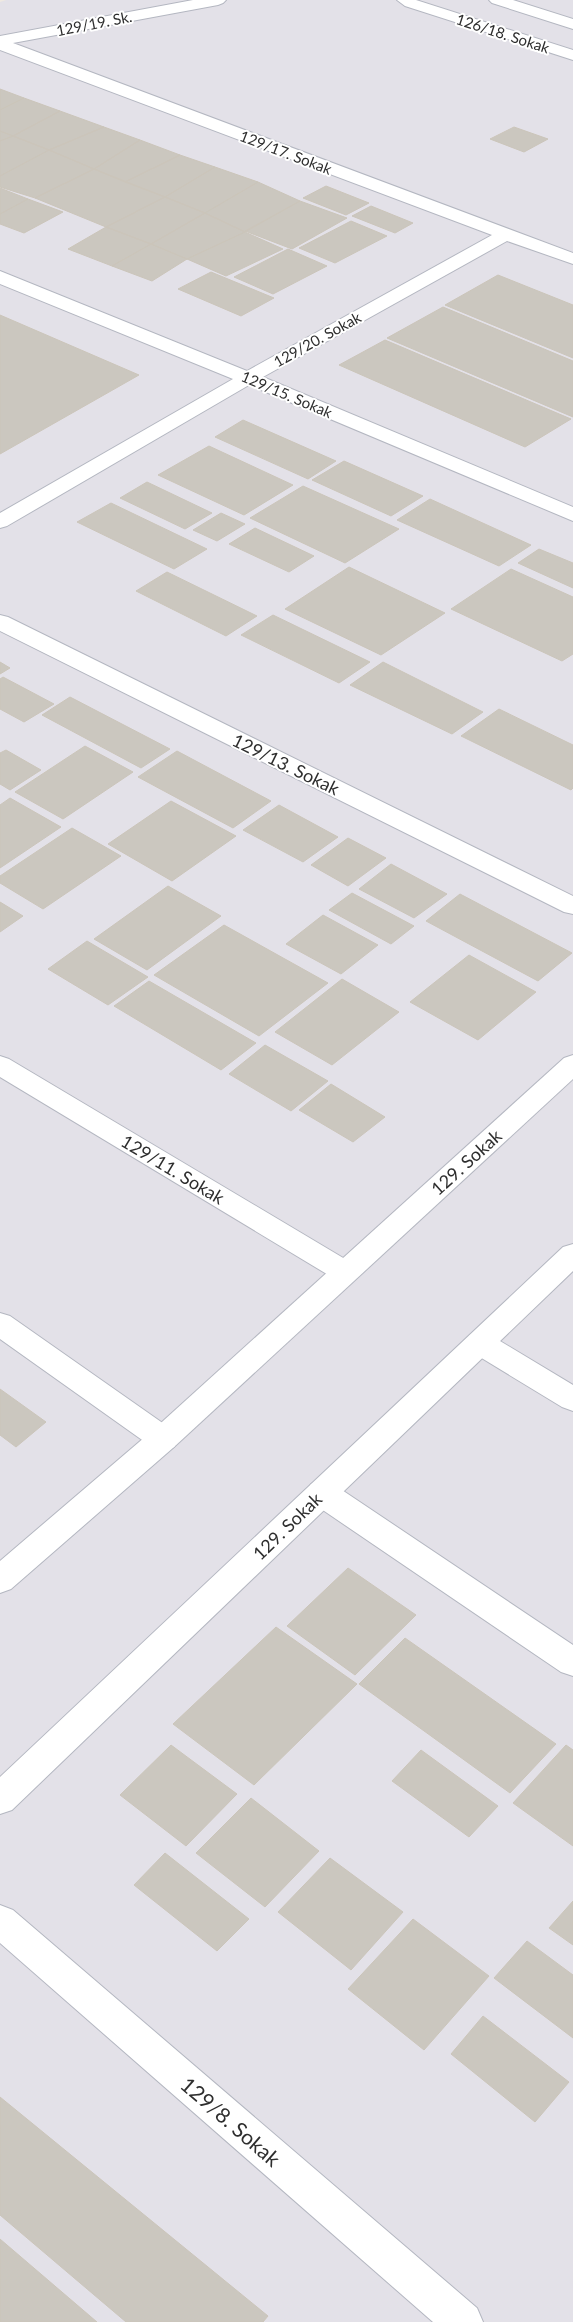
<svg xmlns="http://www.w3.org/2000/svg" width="573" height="2322" viewBox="0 0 573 2322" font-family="Lato,sans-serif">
<rect width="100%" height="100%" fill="#efe9e1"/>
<!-- industrial -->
<path fill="#e3e1e8" d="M6 0H573V2322H0V2Z"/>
<!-- building -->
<path fill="#cbc7bf" stroke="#cbc5ba" d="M0 89 24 98 0 110Z
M24 98 60 111 13 136 0 131V110Z
M60 111 104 127 49 150 13 136Z
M104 127 140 140 94 169 49 150Z
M514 127 548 139 524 152 490 139Z
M0 131 13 136 0 141Z
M13 136 49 150 0 176V141Z
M140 140 180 155 125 182 94 169Z
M49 150 94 169 35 198 0 187V176Z
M180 155 215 167 165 197 125 182Z
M215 167 258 182 205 213 165 197Z
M94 169 165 197 106 227 35 198Z
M258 182 300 201 245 232 205 213Z
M326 186 369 203 346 215 303 198Z
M0 188 28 199 0 214Z
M165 197 205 213 151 244 106 227Z
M28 199 63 212 24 233 0 224V214Z
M300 201 347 218 292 249 245 231Z
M371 206 413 223 395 233 352 216Z
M205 213 245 232 187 259 151 244Z
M351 221 387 236 335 263 299 248Z
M106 227 151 244 112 266 68 249Z
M245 232 283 249 226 276 187 259Z
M151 244 187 259 152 281 112 266Z
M288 249 327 266 273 294 234 277Z
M211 272 274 298 241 316 178 289Z
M498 275 573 305V358L445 305Z
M443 307 573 361V417L387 338Z
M0 315 139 375 0 454Z
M385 340 571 419 525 447 339 365Z
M243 420 336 461 308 479 215 437Z
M209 446 293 485 244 515 158 475Z
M344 461 423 496 391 516 312 480Z
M147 482 212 513 185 529 120 498Z
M303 486 399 529 345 563 250 518Z
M430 499 531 545 499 566 397 520Z
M111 503 207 549 174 569 77 522Z
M221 513 245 524 217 541 193 530Z
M255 528 314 556 289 572 229 544Z
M539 549 573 563V588L518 563Z
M349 567 445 613 381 655 285 609Z
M511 569 573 597V654L562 661 451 609Z
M167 572 257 616 226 636 136 591Z
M273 615 370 662 339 683 241 635Z
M0 662 10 668 0 674Z
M383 662 483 712 452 734 350 685Z
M3 677 54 704 24 722 0 709V679Z
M70 697 170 749 141 768 42 715Z
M499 709 573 745V788L571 790 461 736Z
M85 746 133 772 63 819 15 792Z
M6 750 41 770 10 790 0 784V753Z
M177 751 271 801 233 828 138 777Z
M10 798 61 827 0 868V805Z
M171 801 236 836 172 881 108 844Z
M279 805 338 837 303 862 243 830Z
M72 828 121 856 43 909 0 883V876Z
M348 838 386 858 348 886 311 865Z
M391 864 447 894 414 918 359 889Z
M168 886 221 916 147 970 94 939Z
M352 893 414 926 391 944 329 910Z
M460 894 572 953 538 981 426 921Z
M0 902 23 916 0 932Z
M323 915 378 945 341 974 286 944Z
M224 925 328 983 259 1036 154 975Z
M87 941 148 977 108 1005 48 969Z
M469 955 536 992 478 1040 410 1002Z
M342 979 399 1012 332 1065 275 1032Z
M149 981 256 1043 221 1070 114 1006Z
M265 1045 328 1081 291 1111 229 1074Z
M331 1084 385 1117 353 1142 299 1110Z
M0 1389 46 1422 16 1447 0 1435Z
M348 1568 416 1615 355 1675 287 1626Z
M276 1627 357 1684 254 1785 173 1724Z
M405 1638 556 1744 510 1793 359 1684Z
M171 1745 237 1794 186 1846 120 1795Z
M566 1745 573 1750V1846L513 1803Z
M421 1750 498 1806 469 1837 392 1781Z
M251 1798 319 1851 265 1907 196 1853Z
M165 1853 249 1919 217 1951 134 1885Z
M330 1858 403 1912 351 1970 278 1912Z
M573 1901V1945L549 1928Z
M413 1919 489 1976 424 2050 348 1989Z
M527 1941 573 1975V2038L494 1978Z
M483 2016 569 2082 535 2122 451 2054Z
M0 2097 268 2316 263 2322H126L0 2215Z
M0 2239 97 2322H0Z"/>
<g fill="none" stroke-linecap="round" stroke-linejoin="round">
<!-- lane casing -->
<g stroke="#b4b7c1" stroke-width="2">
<path id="lane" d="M193 0H226L223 3 218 5 13 43 573 253V264L507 241 263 377 573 507V521L249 385 7 526 0 528V513L233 379 0 284V271L247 371 492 235 0 50V36Z
M397 0H416L573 50V60L405 6Z
M489 0H513L573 19V29L492 3Z
M0 615 8 617 573 896V914L564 912 0 631Z
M0 1056 9 1059 355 1265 359 1272 355 1279 345 1283 335 1279 0 1077Z
M0 1313 10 1316 174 1431 178 1439 174 1447 163 1451 152 1447 0 1339Z
M480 1332 490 1335 573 1385V1411L562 1407 470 1351 465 1343 470 1335Z
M322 1481 333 1484 573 1645V1676L561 1672 311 1502 307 1493 311 1484Z
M0 1905 13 1910 477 2308 483 2322H433L0 1943Z"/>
</g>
<!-- street casing -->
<g stroke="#b4b7c1" stroke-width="2">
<path id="street" d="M573 1244V1271L12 1810 0 1814V1777L563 1247Z
M163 1427 174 1431 178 1439 174 1447 11 1589 0 1593V1561L152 1431Z"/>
</g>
<!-- secondary casing -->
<g stroke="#b4b7c1" stroke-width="2">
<path id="secondary" d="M573 1055V1079L174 1447 163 1451 152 1447 148 1439 152 1431 564 1058Z"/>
</g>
<!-- lane -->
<use href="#lane" fill="#fff" fill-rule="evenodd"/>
<!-- street -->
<use href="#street" fill="#fff" fill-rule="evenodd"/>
<!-- secondary -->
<use href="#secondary" fill="#fff" fill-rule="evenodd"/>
</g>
<g text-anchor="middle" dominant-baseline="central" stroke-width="4" stroke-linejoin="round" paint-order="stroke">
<!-- far-street labels -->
<g font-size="15" fill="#2e2e2e" stroke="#fff">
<text transform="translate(94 23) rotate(-11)">129/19. Sk.</text>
<text transform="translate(503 33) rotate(18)">126/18. Sokak</text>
<text transform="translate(286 152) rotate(21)">129/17. Sokak</text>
<text transform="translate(317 339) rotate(-29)">129/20. Sokak</text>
<text transform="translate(287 394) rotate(23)">129/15. Sokak</text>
</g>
<!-- street labels -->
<g font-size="18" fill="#2e2e2e" stroke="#fff">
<text transform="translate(286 764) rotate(26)">129/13. Sokak</text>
<text transform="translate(466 1162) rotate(-42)">129. Sokak</text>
<text transform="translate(173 1169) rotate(31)">129/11. Sokak</text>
<text transform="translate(287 1526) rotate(-44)">129. Sokak</text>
</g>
<!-- near-street labels -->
<g font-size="21" fill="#2e2e2e" stroke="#fff">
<text transform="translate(231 2121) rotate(41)">129/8. Sokak</text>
</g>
</g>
</svg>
